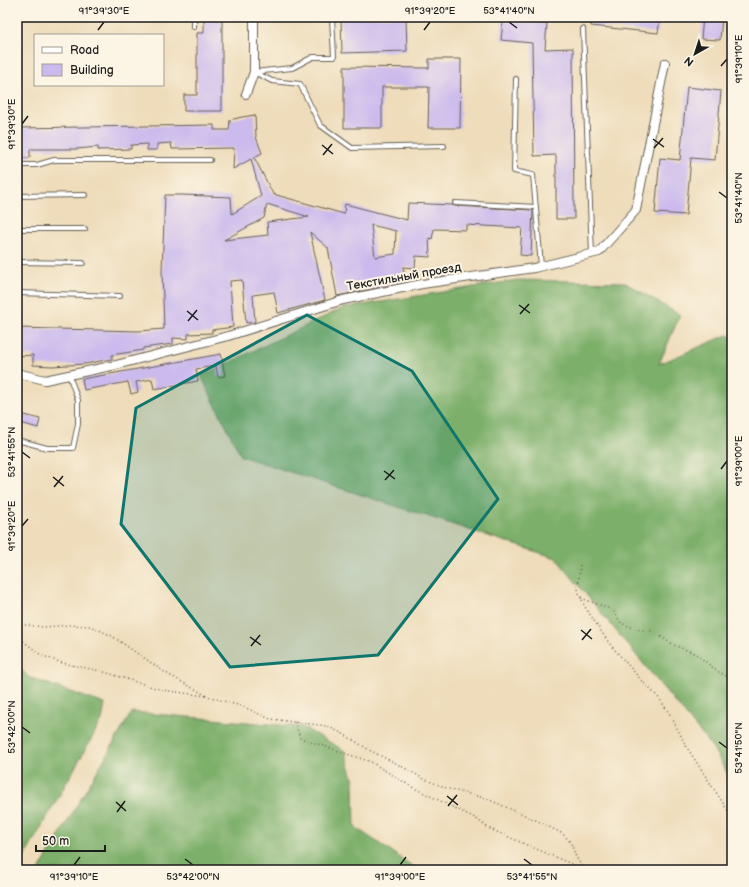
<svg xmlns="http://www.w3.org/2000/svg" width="749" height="887" viewBox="0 0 749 887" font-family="'Balsamiq Sans',sans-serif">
<rect width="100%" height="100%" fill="#fcf5e5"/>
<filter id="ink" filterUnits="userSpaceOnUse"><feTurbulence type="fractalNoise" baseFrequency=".025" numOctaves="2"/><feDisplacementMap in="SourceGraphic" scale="8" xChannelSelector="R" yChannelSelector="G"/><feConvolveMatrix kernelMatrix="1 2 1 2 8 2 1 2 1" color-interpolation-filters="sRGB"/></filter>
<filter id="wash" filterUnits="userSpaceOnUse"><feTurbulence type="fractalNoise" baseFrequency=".012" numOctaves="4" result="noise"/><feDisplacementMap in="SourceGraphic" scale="16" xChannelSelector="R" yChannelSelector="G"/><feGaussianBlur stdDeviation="0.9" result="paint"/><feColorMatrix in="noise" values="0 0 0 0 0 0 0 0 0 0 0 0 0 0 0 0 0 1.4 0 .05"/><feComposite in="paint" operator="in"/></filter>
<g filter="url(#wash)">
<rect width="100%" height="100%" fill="#eedcba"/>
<!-- forest -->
<path fill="#7caf69" stroke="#4c6642" d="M517 280 624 282 680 315 659 364 727 335 732 337V782L713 748 556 558 241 456 201 376 343 308Z
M17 665 28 677 105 704 102 720 17 870Z
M132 712 303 727 345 751 354 781 355 827 418 870H39Z"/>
<g id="blocks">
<!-- building -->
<path fill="#cbbaed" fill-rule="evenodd" d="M204 17H222V111H184V95H197V33H204Z
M341 17H406L407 51 342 53Z
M592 17H660L658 33 591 26Z
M703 17H722L720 40 701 39Z
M503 21 547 24 545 49 573 48 574 219H556V155L534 156 532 43 501 40Z
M429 59H461L460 128H428L429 87H382V128H344V67L429 68Z
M687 87 721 91 715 160 691 158 686 215 655 213 660 158 680 160Z
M255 115 256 137 262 153 254 157 273 194 344 214 345 204 407 220 408 203 452 205 455 206 533 210 531 256 520 255 522 228 466 225V230L434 229 432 239 429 238 430 257 416 256 415 268 403 267 406 282 337 296 328 248 310 232 325 300 278 313 274 292 253 295 255 322 246 323 242 280 230 281 233 327 212 330V333L188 334V339L173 338V344L143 348V350L112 355V359L85 364 52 366 33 365V355L17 356V328L139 331 164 329 162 271 165 195H182L231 197 232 214 261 196 251 159 233 169 234 148 172 149 171 143 157 144V150H147V144L131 145V149L98 150V147L77 149H30V158H17V128L214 125V130H229L230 120 242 117ZM267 204 309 217 267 222 268 235 224 240 264 218ZM371 225 396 231 395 254 375 257Z
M221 354 225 376 218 377 216 366 196 369 198 381 154 389 152 379 136 382 138 392 131 394 128 382 84 390 82 379Z
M17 413 40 419 38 428 17 422Z"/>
</g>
</g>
<g filter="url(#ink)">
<use href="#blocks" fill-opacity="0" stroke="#665f53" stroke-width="1"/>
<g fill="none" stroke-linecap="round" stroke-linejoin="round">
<!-- service casing -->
<g stroke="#665f53" stroke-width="6">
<path id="service" d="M194 27V17
M583 29 592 254
M254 72 272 81 300 84 320 125 352 148 444 146
M254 72 292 68 313 57H334L332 17
M516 79 514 171 533 175 541 266
M17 165H37L54 160H210
M17 196 85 195
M455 203 536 207
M17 229H85
M17 262 83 263
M17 293 120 296
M17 440 47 448H73L78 424V400L69 375"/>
</g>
<!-- minor casing -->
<g stroke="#665f53" stroke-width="10">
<path id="minor" d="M246 94 254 72V17
M17 373 45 380 116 365 228 336 343 300 422 284 534 268 599 252 636 210 665 63"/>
</g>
<!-- path -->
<path stroke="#665f53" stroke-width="1.5" stroke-dasharray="1 3" stroke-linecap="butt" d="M580 565 578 591 585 607 609 643 642 681 659 698 671 716 686 746 732 817
M581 598 613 610 621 623 636 629 652 631 674 645 696 654 717 671 732 679
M17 624 44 627 70 625 90 626 112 636 166 673 207 696 244 707 270 719 327 726 345 735 371 751 403 767 424 779 449 789 485 798 538 821 563 834 571 843 576 857 584 870
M17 636 41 655 62 663 101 671 162 690 206 696
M295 722 300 738 371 762 412 787 475 818 490 829 583 869"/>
<!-- service -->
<use href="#service" stroke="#fff" stroke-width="4"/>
<!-- minor -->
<use href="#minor" stroke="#fff" stroke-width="8"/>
</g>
</g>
<!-- marked area -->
<path fill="#0f766e" fill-opacity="0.2" stroke="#0f766e" stroke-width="3" stroke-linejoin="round" d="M307 315 412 371 498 499 378 655 230 667 121 524 136 408Z"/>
<!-- ticks -->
<path fill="none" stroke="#1c1c1c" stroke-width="1.5" d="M509 22 517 28M98 30 104 22M424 30 430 22M721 66 727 59M22 124 28 116M653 139 664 147M322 145 333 154M654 148 663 138M323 155 332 144M719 192 727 198M519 305 530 313M187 311 198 320M520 314 529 304M188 321 197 310M22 452 30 458M721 469 727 461M384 471 395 479M53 477 64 486M385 480 394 470M54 487 63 476M22 526 28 519M581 630 592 639M250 637 261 645M582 640 591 629M251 646 260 635M22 727 30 733M719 742 727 748M447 796 458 805M116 802 126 811M448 806 457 795M117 812 125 801M185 859 193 865M524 859 532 865M74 865 80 857M400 865 406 857"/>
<g text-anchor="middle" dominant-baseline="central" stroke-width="4" stroke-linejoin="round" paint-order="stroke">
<!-- street labels -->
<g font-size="12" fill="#1c1c1c" stroke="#fcf5e5">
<text transform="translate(404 277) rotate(-10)">Текстильный проезд</text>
</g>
</g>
<!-- margin -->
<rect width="749" height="887" fill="none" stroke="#fcf5e5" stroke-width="44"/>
<!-- legend -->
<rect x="34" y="34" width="130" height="52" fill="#fcf5e5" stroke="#a29e95"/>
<rect x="42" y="47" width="20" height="6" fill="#ffffff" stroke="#a29e95"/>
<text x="70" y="54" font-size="12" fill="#1c1c1c">Road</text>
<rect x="42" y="64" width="20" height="12" fill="#cbbaed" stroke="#a29e95"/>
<text x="70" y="74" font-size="12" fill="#1c1c1c">Building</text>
<!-- north arrow -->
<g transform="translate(695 54) rotate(219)" stroke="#fcf5e5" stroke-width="3" paint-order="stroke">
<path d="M0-3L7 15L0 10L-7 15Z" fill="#1c1c1c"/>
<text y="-6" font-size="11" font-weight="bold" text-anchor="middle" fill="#1c1c1c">N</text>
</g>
<!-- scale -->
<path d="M36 845v6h69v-6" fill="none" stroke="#1c1c1c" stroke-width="2"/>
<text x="42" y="845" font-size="12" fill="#1c1c1c" stroke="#fcf5e5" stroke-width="3" paint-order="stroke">50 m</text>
<rect x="22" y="22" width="705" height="843" fill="none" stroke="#1c1c1c" stroke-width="1.5"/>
<g font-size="10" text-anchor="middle" fill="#1c1c1c">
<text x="104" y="14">91°39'30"E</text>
<text x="430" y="14">91°39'20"E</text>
<text x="509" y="14">53°41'40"N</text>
<text transform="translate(738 59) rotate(-90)" y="4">91°39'10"E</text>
<text transform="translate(11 124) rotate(-90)" y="4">91°39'30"E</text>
<text transform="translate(738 198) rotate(-90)" y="4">53°41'40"N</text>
<text transform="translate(11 452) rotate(-90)" y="4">53°41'55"N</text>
<text transform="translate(738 461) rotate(-90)" y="4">91°39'00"E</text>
<text transform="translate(11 526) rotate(-90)" y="4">91°39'20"E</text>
<text transform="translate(11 727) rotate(-90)" y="4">53°42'00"N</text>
<text transform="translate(738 748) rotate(-90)" y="4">53°41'50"N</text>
<text x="74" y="880">91°39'10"E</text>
<text x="193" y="880">53°42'00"N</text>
<text x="400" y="880">91°39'00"E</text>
<text x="532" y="880">53°41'55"N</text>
</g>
</svg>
